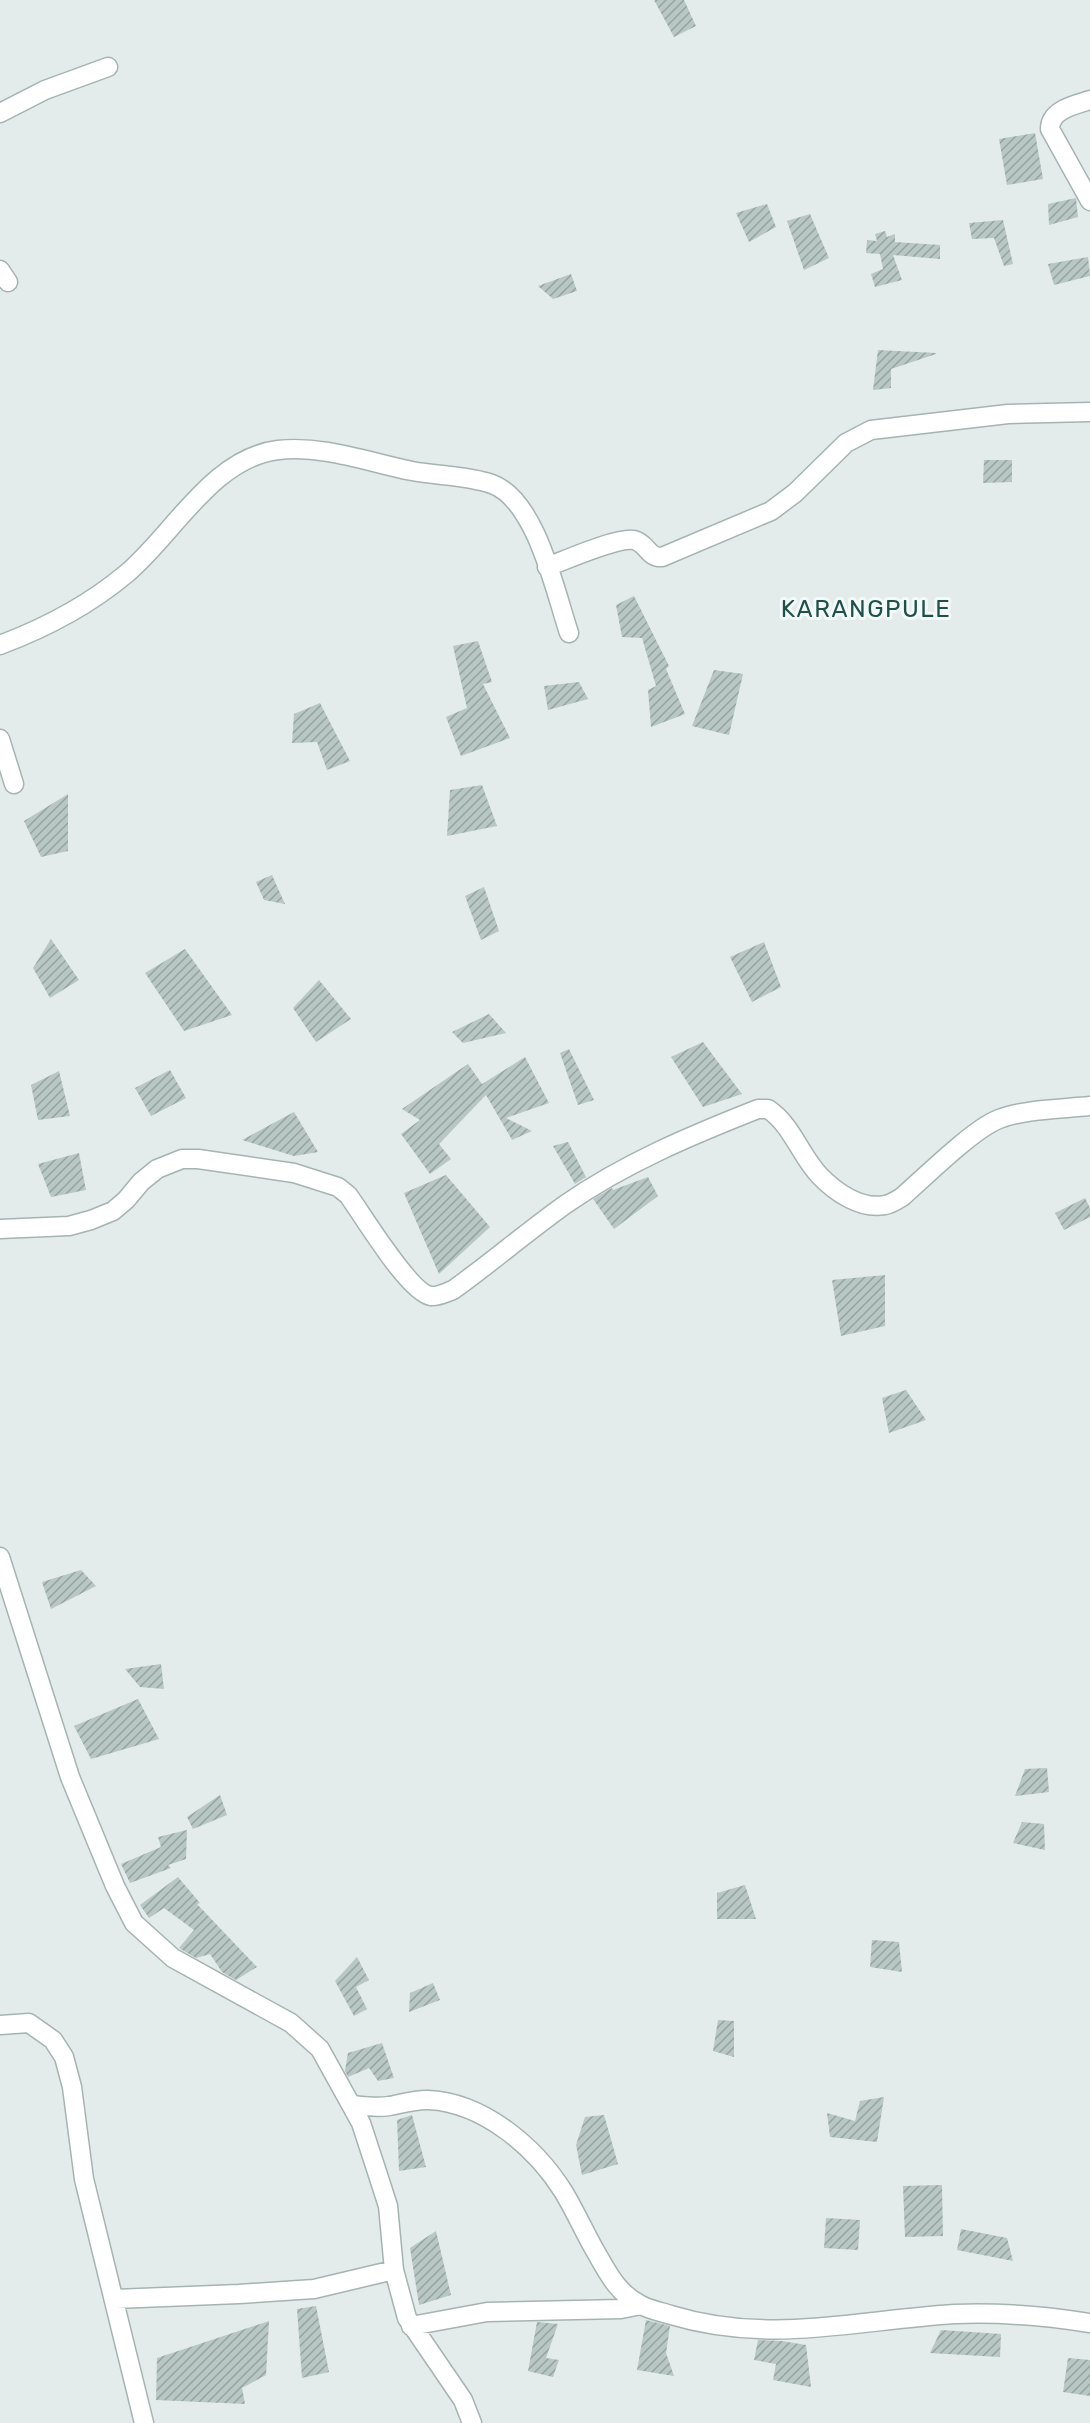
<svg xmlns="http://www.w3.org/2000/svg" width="1090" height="2423" viewBox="0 0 1090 2423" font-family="Rubik,sans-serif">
<defs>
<pattern id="building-hatch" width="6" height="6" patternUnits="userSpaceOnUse" patternTransform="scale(1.5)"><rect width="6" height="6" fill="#b8c7c3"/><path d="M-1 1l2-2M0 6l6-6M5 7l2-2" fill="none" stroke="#95a3a0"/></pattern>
</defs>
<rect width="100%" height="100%" fill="#e3ecea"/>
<!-- building -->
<path fill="url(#building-hatch)" d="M654 0H684L696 26 674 37Z
M1035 133 1043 179 1007 185 999 139Z
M1076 198 1078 217 1049 225 1048 204Z
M767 204 776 227 749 242 736 213Z
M810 214 829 258 804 270 787 221Z
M1003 220 1013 264 1004 266 994 238 972 239 969 223Z
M885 231 887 237 895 234V242L940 245V259L893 255 902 280 875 287 871 274 883 269 880 254 866 253 867 240 877 241 875 234Z
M1088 257 1090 276 1054 285 1048 264Z
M571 274 577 291 553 299 538 286Z
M878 350 936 353V354L891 369V388L873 390Z
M984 460H1012V482L983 483Z
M634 596 669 666 666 669 685 714 651 727 648 690 656 686 642 638 622 637 616 605Z
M478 641 492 682 483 684 510 738 461 756 446 717 467 708 453 646Z
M714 670 743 674 729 735 692 726Z
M579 682 588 699 548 710 544 686Z
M320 703 350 761 327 770 317 742 292 743 294 714Z
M482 785 497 826 447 836 450 790Z
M68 794V851L41 857 24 821Z
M272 875 285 904 264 900 256 882Z
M484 887 499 931 481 940 465 896Z
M51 939 79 980 50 998 33 968Z
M764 942 781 987 752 1002 730 957Z
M185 949 232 1015 184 1031 145 973Z
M319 980 351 1019 316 1042 293 1008Z
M489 1014 506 1033 463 1043 452 1032Z
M703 1042 742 1094 703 1107 671 1057Z
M569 1049 594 1100 578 1105 560 1053Z
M525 1057 549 1103 506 1118 532 1131 512 1140 486 1095 439 1144 451 1159 430 1174 401 1134 420 1120 402 1109 468 1064 482 1084Z
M170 1070 186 1098 151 1116 135 1088Z
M59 1071 70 1116 38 1120 31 1085Z
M294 1112 318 1152 294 1156 242 1140Z
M568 1142 586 1177 575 1184 553 1146Z
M79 1153 86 1190 51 1197 38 1164Z
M446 1175 490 1227 439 1274 404 1193Z
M648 1177 658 1196 614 1229 593 1199 612 1188 613 1190Z
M1085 1198 1090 1208V1217L1064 1230 1055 1213Z
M885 1275V1326L841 1336 832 1280Z
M906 1390 926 1420 889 1433 882 1398Z
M81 1570 96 1586 51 1609 42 1582Z
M161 1664 164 1689 140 1687 125 1669Z
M138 1699 159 1739 91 1759 74 1726Z
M1047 1768 1049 1792 1015 1796 1025 1769Z
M220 1795 227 1815 193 1829 187 1817Z
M1022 1822 1044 1824 1045 1850 1013 1843Z
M187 1830 186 1859 168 1865 171 1868 130 1883 121 1864 161 1847 158 1837Z
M178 1877 200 1903 197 1904 257 1967 236 1980 222 1972 210 1954 196 1958 179 1948 194 1930 164 1908 149 1918 140 1905Z
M745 1885 756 1919H717V1893Z
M872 1940 899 1942 902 1972 870 1967Z
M357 1957 369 1980 356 1987 367 2009 354 2016 335 1981Z
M433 1983 440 2000 409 2012 410 1993Z
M718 2020 734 2021V2057L713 2051Z
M382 2043 394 2078 378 2081 369 2068 348 2077 345 2071 348 2053Z
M884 2097 877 2142 830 2137 827 2113 855 2121 860 2101Z
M412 2115 426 2167 399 2171 397 2120Z
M604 2115 618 2164 582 2175 576 2145 585 2117Z
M942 2185 943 2236 905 2237 903 2186Z
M826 2218 860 2220 858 2250 824 2248Z
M961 2229 1007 2238 1013 2261 957 2250Z
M436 2231 451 2295 419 2305 410 2248Z
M316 2306 329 2372 302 2378 297 2309Z
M646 2320 670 2326 666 2353 674 2376 637 2370Z
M269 2321 266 2375 242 2388 245 2404 156 2400 157 2358Z
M537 2322 558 2324 546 2358 559 2360 553 2377 528 2371Z
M941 2330 1001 2334 1000 2357 930 2353Z
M758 2340 782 2341 806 2345 811 2387 773 2380 776 2364 754 2360Z
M1068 2358 1090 2360V2396L1063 2392Z"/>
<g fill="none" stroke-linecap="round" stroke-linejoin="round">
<!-- street casing -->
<g stroke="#a5b4b2" stroke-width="21">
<path id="street" d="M1090 100C1074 105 1050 110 1050 129L1090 201
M0 113 45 90 108 67
M0 270 8 282
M547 567C566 560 617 537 634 540 647 543 648 558 662 557L771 511 795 493 846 443 871 430 1008 414 1090 412
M0 645C45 628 89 605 126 574 173 535 212 458 278 450 324 445 367 462 412 471 438 476 466 475 492 484 536 500 555 591 569 633
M0 739 14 784
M0 1229 69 1226 91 1220 113 1211 126 1200 141 1182 157 1169 182 1159H198L294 1173 338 1187 348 1195C363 1215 409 1293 431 1296 438 1297 447 1292 453 1290 492 1262 528 1231 566 1204 625 1163 692 1135 758 1109H768C792 1125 800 1155 819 1175 835 1192 861 1210 885 1205 891 1204 897 1200 902 1197 925 1177 973 1129 999 1119 1025 1109 1062 1109 1090 1106
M0 1557 70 1777 115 1886 134 1923 173 1958 291 2023 320 2049 361 2123 378 2175 388 2206 394 2270 407 2318 463 2400 472 2423
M0 2025 29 2023 53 2040 64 2057 72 2087 84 2179 144 2423
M352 2105C364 2106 377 2108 389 2106 401 2104 416 2099 429 2100 484 2103 535 2147 563 2191 574 2209 583 2229 593 2247 606 2269 616 2293 641 2305 650 2310 662 2312 671 2315 770 2345 856 2320 955 2314 1001 2312 1045 2316 1090 2323
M115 2299 239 2294 314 2289 394 2270
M411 2326 487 2312 621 2309 641 2305"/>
</g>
<!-- street -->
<use href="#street" stroke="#fff" stroke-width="18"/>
</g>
<g text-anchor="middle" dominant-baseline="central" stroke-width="6" stroke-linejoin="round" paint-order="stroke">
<!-- quarter labels -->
<g font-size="24" letter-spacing="1.5" fill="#1e504c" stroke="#f3f9f7">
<text x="866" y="609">KARANGPULE</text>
</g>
</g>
</svg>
